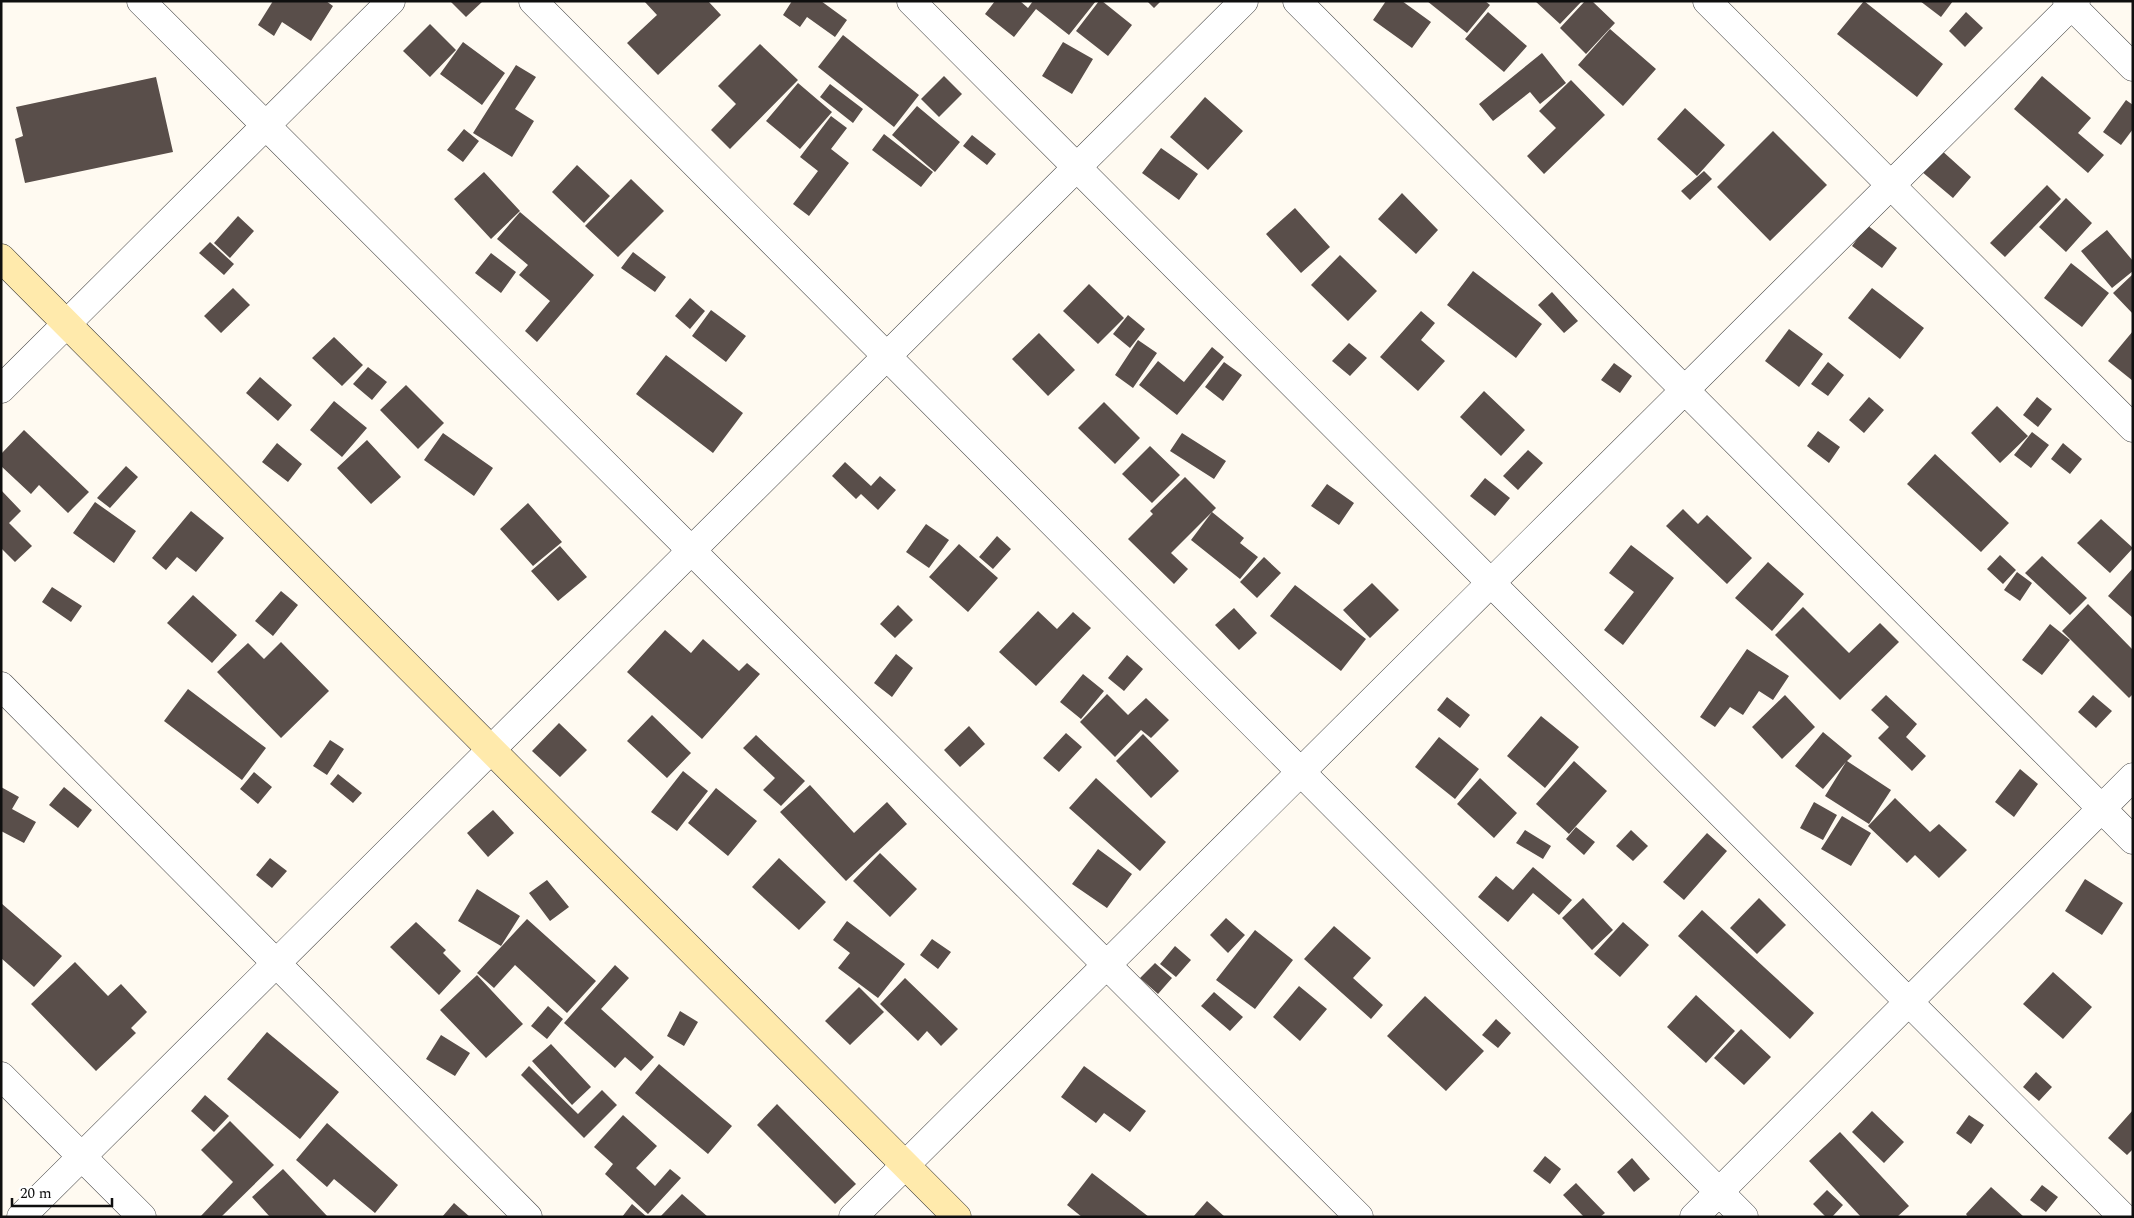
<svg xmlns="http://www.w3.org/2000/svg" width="2134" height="1218" viewBox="0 0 2134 1218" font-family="Spectral,serif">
<rect width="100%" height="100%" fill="#fffaf1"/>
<!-- building -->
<path fill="#594e4a" d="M273 1H326L333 6 311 41 282 22 274 36 258 25Z
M450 1H483L466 17Z
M644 1H708L721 15 658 75 627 43 657 15Z
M792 1H821L847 20 835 37 807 17 800 27 783 15Z
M995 1H1020L1028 8 1033 1H1096L1069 35 1036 9 1014 37 985 14Z
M1099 1H1102L1132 25 1108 56 1076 31Z
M1147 1H1161L1154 8Z
M1386 1H1402L1431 22 1412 48 1373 20Z
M1427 1H1485L1490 5 1467 33Z
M1535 1H1582L1560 24Z
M1585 1H1592L1615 23 1586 54 1560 28Z
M1864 1 1943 64 1917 97 1837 34Z
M1920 1H1953L1941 17Z
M1488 12 1527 46 1504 72 1465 39Z
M1966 12 1983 28 1965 47 1949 31Z
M430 24 456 50 430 77 403 51Z
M1610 29 1656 69 1623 106 1578 65Z
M843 35 919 95 894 127 818 67Z
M463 42 505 73 482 105 440 74Z
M1063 42 1093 59 1072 94 1042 76Z
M760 44 798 80 730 149 711 130 736 104 718 86Z
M1542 53 1566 83 1540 104 1530 92 1493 121 1479 104Z
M516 65 536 77 515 109 534 121 512 157 473 133Z
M944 76 962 94 939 117 921 99Z
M2042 76 2091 118 2078 133 2104 155 2088 173 2014 109Z
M156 77 173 152 25 183 15 139 23 136 16 107Z
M1571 80 1605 115 1544 174 1527 156 1556 128 1539 111Z
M798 83 832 112 800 149 766 121Z
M830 84 863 109 853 123 820 97Z
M1205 97 1243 131 1208 170 1170 137Z
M2126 100 2133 105V129L2121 145 2103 132Z
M917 106 960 142 935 172 892 135Z
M1685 108 1725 145 1697 176 1657 139Z
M831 116 847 128 831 149 849 163 809 216 793 204 818 171 800 157Z
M464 129 479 141 463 162 447 150Z
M1773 131 1827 185 1770 241 1717 187Z
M884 134 933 172 921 187 872 150Z
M972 135 996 154 987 165 963 146Z
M1161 148 1198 174 1179 200 1142 173Z
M1940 149 1971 177 1953 198 1921 171Z
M577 165 610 196 584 223 552 192Z
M1704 171 1712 179 1690 200 1681 191Z
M484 172 520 211 491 239 454 199Z
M631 179 664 211 618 257 585 226Z
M2047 185 2061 199 2005 257 1990 243Z
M1402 193 1438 230 1416 254 1378 219Z
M2066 198 2092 223 2066 252 2039 227Z
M1295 208 1330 247 1301 273 1266 234Z
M520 212 594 275 537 342 525 331 550 301 519 275 528 265 497 239Z
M238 216 254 231 230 258 214 243Z
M1867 225 1897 248 1882 268 1852 246Z
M2107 230 2133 261V271L2112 288 2081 251Z
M210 242 234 264 224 275 199 253Z
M633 252 666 277 655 292 621 268Z
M491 253 516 272 501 293 475 273Z
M1340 255 1377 291 1348 321 1311 285Z
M2071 263 2109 293 2082 327 2044 298Z
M1473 271 1542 324 1516 358 1447 305Z
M2133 274V314L2113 293Z
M1089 284 1124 318 1098 344 1063 311Z
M233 288 250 305 221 333 204 316Z
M1872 288 1924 328 1900 359 1848 318Z
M1552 292 1578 321 1564 333 1538 305Z
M690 298 705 311 690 329 675 316Z
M711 310 746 336 726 362 692 336Z
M1421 311 1435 323 1421 340 1445 361 1418 391 1380 357Z
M1128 315 1145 329 1130 348 1113 334Z
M1789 329 1823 354 1799 387 1765 361Z
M2133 331V381L2108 361Z
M1039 333 1075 370 1048 396 1012 359Z
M334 337 363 365 342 386 312 358Z
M1138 340 1157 353 1133 388 1115 375Z
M1349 343 1367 358 1350 376 1332 361Z
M1212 347 1224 357 1177 415 1139 385 1158 361 1184 382Z
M666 355 743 413 713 453 636 394Z
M1224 362 1242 375 1223 401 1205 387Z
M1828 362 1844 375 1828 396 1811 384Z
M1614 363 1632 376 1620 393 1601 380Z
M368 367 387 382 372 400 353 384Z
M260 377 292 405 278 421 246 393Z
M406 385 444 423 418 449 380 410Z
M1484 391 1525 430 1501 456 1460 417Z
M1869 397 1884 410 1864 433 1849 420Z
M2037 397 2052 409 2038 427 2023 415Z
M334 401 367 428 342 457 310 430Z
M1104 402 1140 438 1115 464 1078 428Z
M1997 406 2028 436 2000 463 1971 433Z
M24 430 89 492 68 513 39 485 31 494 1 466V454Z
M1818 431 1840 447 1829 463 1807 446Z
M2032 432 2049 445 2031 468 2014 455Z
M443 433 493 468 474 496 424 460Z
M1182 433 1226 461 1214 479 1170 451Z
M367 440 401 477 371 504 337 468Z
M277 443 302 464 288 482 262 462Z
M2063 443 2082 459 2070 474 2051 459Z
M1150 446 1180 475 1152 503 1122 474Z
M1528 450 1543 463 1518 490 1503 476Z
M1935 454 2009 523 1981 552 1907 484Z
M845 462 871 486 880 476 896 490 878 510 861 494 856 499 832 476Z
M126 466 138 477 110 508 97 498Z
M1185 477 1216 508 1171 553 1188 569 1174 584 1128 539 1153 514 1150 511Z
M1485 478 1510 498 1495 516 1470 496Z
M1327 484 1354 503 1339 525 1311 506Z
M1 490 21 511 9 523 32 546 15 562 1 548Z
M95 502 136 531 114 563 73 533Z
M528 503 562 542 533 566 500 529Z
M1683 509 1698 524 1707 515 1752 558 1727 584 1666 526Z
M191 511 224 538 196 572 177 557 166 570 152 558Z
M1212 512 1244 538 1240 543 1258 557 1240 579 1191 540Z
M2101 519 2133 548 2110 573 2077 543Z
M926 524 949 540 929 568 906 552Z
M997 536 1011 549 993 569 979 557Z
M959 544 998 578 968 612 929 577Z
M1631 545 1674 578 1623 645 1604 630 1634 592 1609 573Z
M560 546 587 577 558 601 531 571Z
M2000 555 2016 570 2003 584 1987 569Z
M2042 556 2087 598 2070 615 2025 573Z
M1264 557 1281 573 1257 598 1240 582Z
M1768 562 1804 594 1772 631 1735 598Z
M2133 568V618L2108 596Z
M2017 572 2032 583 2020 601 2004 590Z
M1372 583 1399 610 1370 638 1343 610Z
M1295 585 1366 639 1341 671 1270 616Z
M52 587 82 606 71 622 42 602Z
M281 591 298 605 273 636 255 621Z
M193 595 237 635 212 663 167 623Z
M2088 604 2133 650V694L2129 698 2062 631Z
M898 605 913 620 895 638 880 624Z
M1803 607 1849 653 1880 623 1899 642 1840 700 1775 635Z
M1234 608 1257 633 1239 650 1215 625Z
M1038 611 1057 629 1073 612 1091 628 1036 686 999 652Z
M2050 624 2070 640 2042 675 2022 660Z
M665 630 691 653 703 639 739 671 747 663 760 674 702 739 627 672Z
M281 642 329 691 281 738 217 672 248 643 264 659Z
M1747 649 1789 676 1773 700 1759 691 1743 715 1730 707 1715 727 1700 717Z
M896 654 913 668 892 697 874 683Z
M1127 655 1143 669 1124 691 1108 678Z
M1083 674 1104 691 1081 719 1060 702Z
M188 689 266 748 242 780 164 721Z
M1107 694 1128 715 1146 698 1169 720 1151 738 1141 730 1115 757 1080 722Z
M1785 695 1815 727 1782 759 1752 727Z
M1886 695 1917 724 1906 737 1926 756 1912 771 1878 738 1889 727 1871 710Z
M2093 695 2112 711 2096 728 2078 712Z
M1447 697 1470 715 1460 728 1437 710Z
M652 715 691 753 667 778 627 741Z
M1541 716 1579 747 1545 788 1507 756Z
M559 723 587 750 560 777 532 751Z
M969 726 985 744 960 767 944 750Z
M1823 732 1852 756 1847 761 1891 790 1869 824 1825 796 1846 762 1823 789 1795 766Z
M1066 733 1082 747 1059 772 1043 758Z
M1143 734 1179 771 1151 798 1116 761Z
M756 735 805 781 781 806 763 790 775 778 743 748Z
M1439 737 1479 769 1455 799 1415 767Z
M330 740 344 749 327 775 313 766Z
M1574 761 1607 791 1569 834 1536 804Z
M2020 769 2038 784 2014 817 1995 802Z
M683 771 708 791 677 831 651 812Z
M254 772 272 787 258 804 240 789Z
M338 774 362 793 353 803 330 784Z
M1096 778 1166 842 1140 871 1069 808Z
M1480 778 1517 813 1494 838 1457 804Z
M810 785 854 833 887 802 907 824 846 881 780 812Z
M1 787 19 797 12 809 36 822 24 843 1 831Z
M64 787 92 810 78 828 49 805Z
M716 788 757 821 728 856 688 823Z
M1895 798 1930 832 1939 824 1967 850 1939 878 1915 855 1907 863 1868 826Z
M1814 802 1837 815 1823 840 1800 828Z
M493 810 514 833 488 857 467 833Z
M1842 816 1871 833 1851 866 1821 849Z
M1576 827 1595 842 1584 855 1566 839Z
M1525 830 1551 846 1543 859 1516 843Z
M1631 830 1648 846 1633 861 1616 846Z
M1707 833 1727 851 1684 900 1663 882Z
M1098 849 1132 874 1107 908 1072 884Z
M880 853 917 889 890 917 853 881Z
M270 858 287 871 272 888 256 875Z
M779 858 826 902 799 930 752 887Z
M1533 867 1572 900 1559 915 1533 893 1508 922 1478 897 1496 876 1513 890Z
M2085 879 2123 903 2102 935 2065 911Z
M547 880 569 907 550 921 529 893Z
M477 889 520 916 501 946 458 921Z
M1583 898 1613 930 1592 950 1562 918Z
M1759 898 1786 925 1757 954 1730 928Z
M1 903 62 956 34 987 1 958Z
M1702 910 1814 1013 1790 1039 1678 936Z
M1226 918 1245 935 1228 953 1210 935Z
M527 919 596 981 567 1013 515 965 494 988 477 973Z
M847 921 905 964 878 998 838 968 850 953 833 940Z
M416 922 446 950 443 953 461 971 439 995 390 947Z
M1623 922 1649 945 1620 977 1594 954Z
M1334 926 1371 958 1353 978 1383 1005 1371 1019 1304 959Z
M1255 930 1293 960 1255 1009 1216 980Z
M932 939 951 952 938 969 920 955Z
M1175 946 1191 960 1176 977 1160 964Z
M75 962 108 996 121 984 147 1012 131 1028 136 1033 96 1071 31 1004Z
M1155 963 1172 978 1158 994 1140 978Z
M615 965 629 978 601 1009 654 1057 641 1071 625 1057 615 1068 564 1023Z
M2053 972 2092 1007 2063 1039 2023 1004Z
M477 975 523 1024 486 1058 440 1010Z
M905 978 958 1029 941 1046 927 1031 918 1041 880 1004Z
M1299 986 1327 1009 1300 1041 1273 1017Z
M859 987 884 1012 850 1045 825 1021Z
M1214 992 1243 1017 1230 1031 1201 1006Z
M1696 995 1735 1031 1706 1063 1667 1027Z
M1425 996 1484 1051 1446 1091 1387 1036Z
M548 1006 563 1019 547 1039 531 1026Z
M680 1011 698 1022 684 1046 667 1036Z
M1496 1019 1511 1033 1498 1048 1482 1035Z
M1741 1029 1771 1057 1744 1085 1714 1058Z
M267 1032 339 1092 300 1139 227 1079Z
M441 1035 470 1053 455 1076 426 1059Z
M551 1044 591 1087 572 1105 532 1061Z
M659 1064 732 1126 708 1154 635 1093Z
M529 1066 578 1114 602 1090 617 1105 584 1138 521 1075Z
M1084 1066 1146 1111 1130 1132 1104 1113 1096 1123 1061 1097Z
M2036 1072 2052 1087 2039 1101 2023 1087Z
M205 1095 229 1116 214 1132 191 1111Z
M777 1104 856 1184 835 1204 757 1125Z
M2133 1110V1149L2127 1155 2108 1138Z
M1872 1111 1904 1142 1884 1163 1852 1132Z
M623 1115 657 1146 636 1168 655 1186 670 1169 681 1178 648 1214 605 1174 613 1164 594 1147Z
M1969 1115 1984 1125 1971 1144 1956 1133Z
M230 1121 274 1165 221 1217H200L233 1182 201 1150Z
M327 1123 398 1185 375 1213 334 1179 327 1187 296 1160Z
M1840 1132 1909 1206 1897 1217H1861L1809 1161Z
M1545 1156 1561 1169 1550 1184 1533 1171Z
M1632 1158 1650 1179 1634 1192 1617 1172Z
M283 1169 328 1217H270L252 1197Z
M1092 1173 1149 1217H1082L1067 1205Z
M1576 1183 1605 1213 1600 1217H1584L1563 1195Z
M2042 1185 2058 1197 2046 1212 2030 1200Z
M1991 1187 2024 1217H1968L1966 1214Z
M1827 1190 1843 1205 1832 1217H1826L1813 1204Z
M682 1194 708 1217H660Z
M1207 1201 1225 1217H1193Z
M454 1203 470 1217H442Z
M632 1204 647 1217H622Z"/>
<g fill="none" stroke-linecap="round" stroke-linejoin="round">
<!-- street casing -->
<g stroke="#424242" stroke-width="29">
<path id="street" d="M141 1 1359 1217
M533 1 1744 1217
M911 1 2123 1217
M1297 1 2133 840
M1707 1 2133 428
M2067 1 2133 67
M1 389 391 1
M1 686 528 1217
M1 1076 142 1217
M21 1217 1244 1
M853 1217 2076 1
M1694 1217 2133 777"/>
</g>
<!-- secondary casing -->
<g stroke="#313131" stroke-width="29">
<path id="secondary" d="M1 258 957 1217"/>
</g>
<!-- street -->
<use href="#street" stroke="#fff" stroke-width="28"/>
<!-- secondary -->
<use href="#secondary" stroke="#ffeaac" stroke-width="28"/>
</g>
<!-- border -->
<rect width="2134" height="1218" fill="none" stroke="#0f0f0f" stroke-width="5"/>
<!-- scale -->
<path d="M12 1198v8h100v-8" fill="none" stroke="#0f0f0f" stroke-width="2.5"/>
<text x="20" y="1198" font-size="15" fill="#0f0f0f" stroke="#ffffff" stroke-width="4" paint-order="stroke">20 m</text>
</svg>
